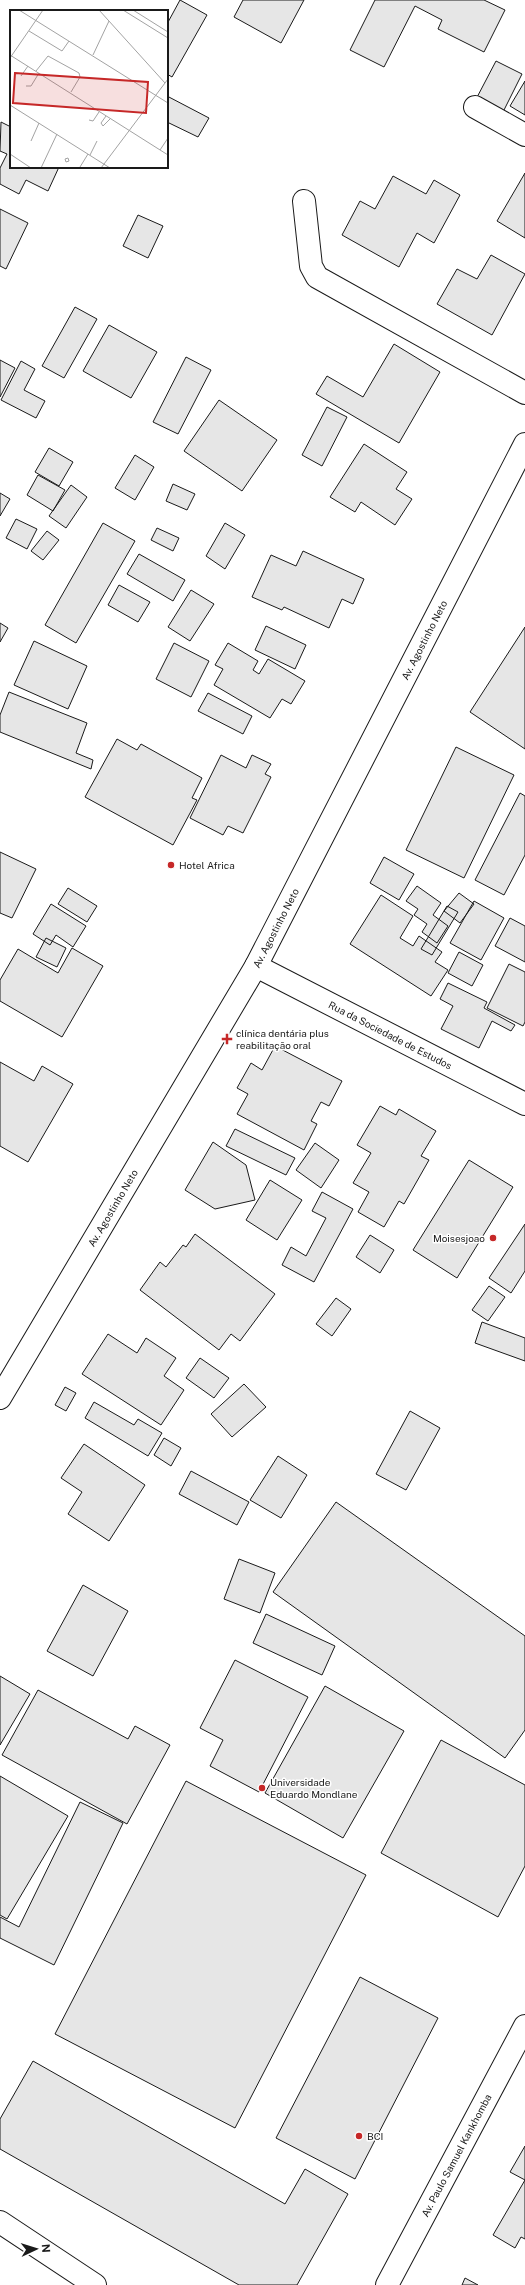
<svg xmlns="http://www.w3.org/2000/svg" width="525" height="2285" viewBox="0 0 525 2285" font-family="'Public Sans',sans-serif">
<rect width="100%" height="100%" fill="#fff"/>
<!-- building -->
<path fill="#e6e6e6" stroke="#1a1a1a" d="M180 0 207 15 172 77 167 74V24Z
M243 0H304L281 43 234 17Z
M375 0H484L505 10 484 52 438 29 442 20 415 6 384 67 350 50Z
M496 61 522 74 501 116 474 103Z
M525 81V115L510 106Z
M167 96 209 118 198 137 167 122Z
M1 122 11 127V167H59L48 191 26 180 19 194 0 184V168L7 154 0 151Z
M525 173V238L497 221Z
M393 176 426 194 434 180 460 195 434 243 417 233 399 267 342 235 360 201 375 209Z
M0 209 28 223 6 269 0 266Z
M138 215 163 226 148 258 123 246Z
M491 255 525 274 492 335 437 304 457 269 477 279Z
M75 307 97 319 64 378 42 366Z
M109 325 157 352 131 398 83 371Z
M394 344 440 372 399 443 316 394 327 376 363 397Z
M186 357 211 370 178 434 153 422Z
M0 360 15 368 0 397Z
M21 361 35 369 24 390 45 401 36 418 1 400Z
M219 400 277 440 242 491 184 451Z
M327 407 347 417 322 466 302 455Z
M364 444 407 472 396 489 412 499 395 525 361 502 355 512 330 497Z
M49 448 73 462 59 486 35 472Z
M135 455 154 467 135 500 115 488Z
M38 475 65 490 53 511 27 495Z
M173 484 195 494 187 510 166 501Z
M71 485 87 497 66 528 49 516Z
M0 493 10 499 0 516Z
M16 519 37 529 27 549 6 538Z
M103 523 135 541 76 643 45 625Z
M225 523 245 535 225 569 206 556Z
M157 528 179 538 173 551 151 540Z
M47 531 59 540 43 560 31 551Z
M303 551 364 579 353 604 342 599 329 628 284 607 282 610 252 597 271 555 296 566Z
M139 554 185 580 173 601 127 574Z
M119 585 150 602 138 622 108 605Z
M191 590 214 604 190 641 168 627Z
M0 623 8 628 0 642Z
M266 626 306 645 295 669 255 650Z
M525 627V749L470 712Z
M34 641 87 666 68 709 14 685Z
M174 643 209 661 191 697 156 679Z
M228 643 258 661 253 670 259 674 268 659 305 681 291 704 282 699 270 718 214 685 223 669 215 665Z
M9 692 87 723 76 753 93 760 91 769 0 732V715Z
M208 693 252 716 243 734 198 711Z
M117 739 137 750 141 744 202 778 192 798 197 800 173 845 85 797Z
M456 747 514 775 464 878 406 850Z
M221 755 246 768 252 755 271 764 265 774 271 777 243 833 228 826 223 835 190 818Z
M520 793 525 796V855L504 895 475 880Z
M0 852 36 869 12 918 0 913Z
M384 857 414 874 399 900 370 883Z
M417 886 441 903 433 915 448 926 437 943 422 932 427 924 414 915 418 909 406 901Z
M68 888 97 906 87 922 58 904Z
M459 893 474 904 460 923 444 911Z
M381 895 413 916 400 938 413 946 419 936 442 952 435 962 448 970 431 996 350 944Z
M474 901 504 918 481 960 450 943Z
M51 904 86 926 73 947 56 935 50 945 33 934Z
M447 906 458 912 432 955 421 949Z
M510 918 525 926V962L495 946Z
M46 938 66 948 57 967 36 957Z
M72 948 103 966 62 1037 0 1001V980L18 949 58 973Z
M459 952 483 965 472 986 448 973Z
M509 964 525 972V1022L523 1026 487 1008Z
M448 983 487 1002 484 1008 515 1025 511 1031 492 1021 479 1048 441 1029 453 1006 440 999Z
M275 1046 342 1081 329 1106 321 1102 311 1121 317 1124 304 1150 237 1114 248 1094 237 1088 251 1063 262 1070Z
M0 1062 34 1081 42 1066 73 1084 28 1162 0 1146Z
M380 1106 396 1115 399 1109 436 1131 421 1156 429 1160 404 1204 399 1201 384 1227 358 1212 369 1192 353 1183 371 1153 357 1145Z
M235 1129 295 1158 286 1175 226 1146Z
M213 1142 246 1165 255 1200 215 1209 185 1190Z
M315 1143 339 1160 321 1188 296 1170Z
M469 1160 513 1187 457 1278 413 1250Z
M270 1180 302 1200 277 1240 246 1220Z
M322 1192 353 1209 314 1282 282 1265 291 1247 306 1256 326 1218 312 1211Z
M525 1224V1271L511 1293 489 1278Z
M195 1234 275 1294 240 1341 231 1334 219 1350 140 1290 160 1262 166 1267 183 1245 186 1247Z
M370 1235 394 1250 380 1273 356 1257Z
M489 1286 505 1297 488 1321 472 1310Z
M336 1298 351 1309 332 1336 316 1324Z
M482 1322 525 1338V1361L475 1343Z
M108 1334 137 1353 146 1338 176 1358 164 1376 184 1390 161 1425 82 1374Z
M200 1358 229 1378 214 1398 186 1378Z
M244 1384 266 1407 232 1437 211 1414Z
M65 1387 76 1393 66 1411 55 1405Z
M94 1402 134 1425 138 1419 162 1433 148 1456 85 1418Z
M410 1411 440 1428 406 1490 376 1474Z
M164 1438 181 1448 171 1466 154 1455Z
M84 1444 145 1485 109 1541 68 1514 82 1492 61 1478Z
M278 1456 307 1475 281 1518 250 1500Z
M191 1471 249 1502 237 1525 179 1494Z
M336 1502 525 1636V1730L505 1758 273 1592Z
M239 1559 275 1573 260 1613 224 1599Z
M83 1585 128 1611 93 1676 47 1651Z
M266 1614 335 1646 322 1675 253 1643Z
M235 1660 308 1697 259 1792 210 1766 223 1740 200 1728Z
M0 1676 30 1694 0 1745Z
M325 1686 404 1731 343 1838 265 1793Z
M38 1690 128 1739 135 1726 170 1745 127 1824 2 1755Z
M441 1740 525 1785V1866L498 1917 381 1853Z
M0 1776 68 1816 7 1919 0 1915Z
M186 1781 366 1875 235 2128 55 2034Z
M80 1802 123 1823 54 1965 0 1938V1917L19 1927Z
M360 1977 438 2018 355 2179 276 2138Z
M33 2061 285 2204 305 2169 348 2194 297 2285H239L0 2149V2119Z
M525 2146V2239L521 2237 515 2248 493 2235 525 2180 510 2172Z
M465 2278 478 2285H462Z"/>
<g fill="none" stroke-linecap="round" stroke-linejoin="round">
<!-- street casing -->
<g stroke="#1a1a1a" stroke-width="24">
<g id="street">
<path d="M475 107 525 135"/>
<path d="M304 201 311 266 317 277 525 393"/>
<path id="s1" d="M256 966 525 1104"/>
<path id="s2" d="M0 1398 256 966 525 444"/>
<path id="s3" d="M387 2285 525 2026"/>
</g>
</g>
<!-- secondary casing -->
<g stroke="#1a1a1a" stroke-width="24">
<path id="secondary" d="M0 2222 95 2285"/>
</g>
<!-- street -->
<use href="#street" stroke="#fff" stroke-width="22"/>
<!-- secondary -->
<use href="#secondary" stroke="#fff" stroke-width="22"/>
</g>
<!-- markers -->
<g fill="#c62828" stroke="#fff" stroke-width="1.5">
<circle cx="171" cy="865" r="4"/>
<path d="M225 1033h4v4h4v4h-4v4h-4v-4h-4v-4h4z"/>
<circle cx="493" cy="1238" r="4"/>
<circle cx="262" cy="1788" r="4"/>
<circle cx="359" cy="2136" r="4"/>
</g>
<g text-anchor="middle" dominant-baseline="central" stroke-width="3" stroke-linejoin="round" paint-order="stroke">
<!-- street labels -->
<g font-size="10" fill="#1a1a1a" stroke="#fff">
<text stroke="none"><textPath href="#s2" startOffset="869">Av. Agostinho Neto</textPath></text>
<text stroke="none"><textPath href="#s2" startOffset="545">Av. Agostinho Neto</textPath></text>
<text stroke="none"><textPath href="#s1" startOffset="151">Rua da Sociedade de Estudos</textPath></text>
<text stroke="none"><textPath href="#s2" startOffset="221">Av. Agostinho Neto</textPath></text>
<text stroke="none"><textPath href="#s3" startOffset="147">Av. Paulo Samuel Kankhomba</textPath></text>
</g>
<!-- poi labels -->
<g font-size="10" fill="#1a1a1a" stroke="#fff" text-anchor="start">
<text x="179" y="865">Hotel Africa</text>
<text x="236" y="1033">clínica dentária plus<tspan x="236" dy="12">reabilitação oral</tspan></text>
<text x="485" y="1238" text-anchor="end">Moisesjoao</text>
<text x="270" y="1782">Universidade<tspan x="270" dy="12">Eduardo Mondlane</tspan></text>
<text x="367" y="2136">BCI</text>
</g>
</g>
<!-- overview -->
<g transform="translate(10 10)">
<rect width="158" height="158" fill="#fff"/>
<path fill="none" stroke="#a3a3a3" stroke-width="1" d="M9 0 158 93M89 0 155 73M113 0 158 28M123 0 158 22M19 21 52 41 59 31M0 45 158 145M83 45 99 11M0 48 33 0M26 61 38 46 69 63 70 67 61 82M11 66 18 56M16 76H21L29 63M0 95 100 158M96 106 91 113 93 116 100 109M79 110 83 111 89 102M21 131 29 113M150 140 158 128M0 144 21 158M80 145 87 131M58 148 59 151 56 152 55 149ZM70 157 78 144M31 158 47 124M91 158 158 69"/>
<path fill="#c62828" fill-opacity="0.15" stroke="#c62828" stroke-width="2" d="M5 63 138 72 136 103 3 93Z"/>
<rect width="158" height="158" fill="none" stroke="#1a1a1a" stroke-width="2"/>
</g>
<!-- north arrow -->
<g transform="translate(36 2249) rotate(86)" stroke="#ffffff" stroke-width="3" paint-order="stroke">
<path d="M0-3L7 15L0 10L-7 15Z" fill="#1a1a1a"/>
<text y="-6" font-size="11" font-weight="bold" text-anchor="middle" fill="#1a1a1a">N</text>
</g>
</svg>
